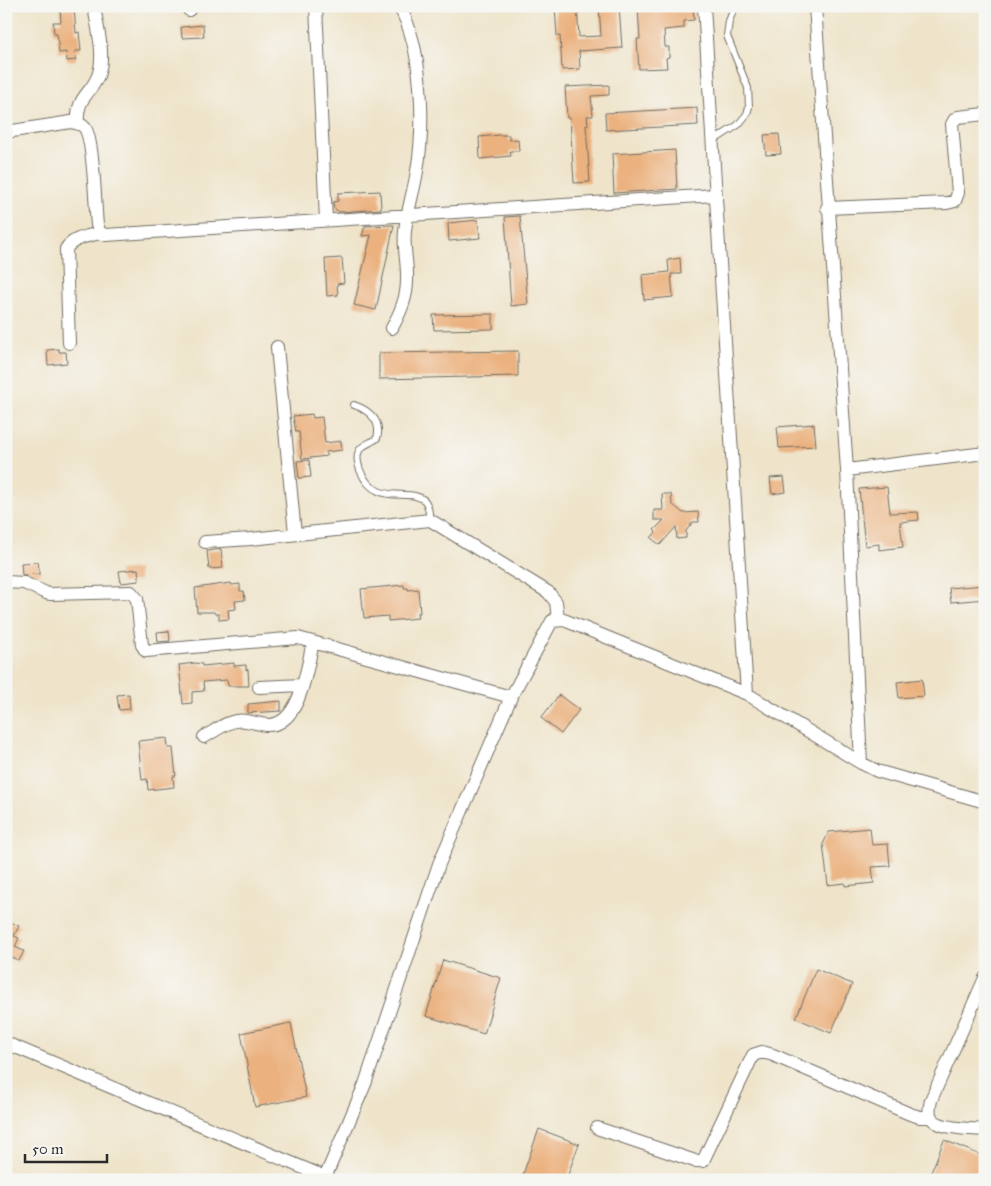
<svg xmlns="http://www.w3.org/2000/svg" width="991" height="1186" viewBox="0 0 991 1186" font-family="'IM FELL Great Primer',serif">
<rect width="100%" height="100%" fill="#f6f6f2"/>
<filter id="ink" filterUnits="userSpaceOnUse"><feTurbulence type="fractalNoise" baseFrequency=".02" numOctaves="2"/><feDisplacementMap in="SourceGraphic" scale="10" xChannelSelector="R" yChannelSelector="G"/><feConvolveMatrix kernelMatrix="1 2 1 2 8 2 1 2 1" color-interpolation-filters="sRGB"/></filter>
<filter id="wash" filterUnits="userSpaceOnUse"><feTurbulence type="fractalNoise" baseFrequency=".0096" numOctaves="4" result="noise"/><feDisplacementMap in="SourceGraphic" scale="20" xChannelSelector="R" yChannelSelector="G"/><feGaussianBlur stdDeviation="1.12" result="paint"/><feColorMatrix in="noise" values="0 0 0 0 0 0 0 0 0 0 0 0 0 0 0 0 0 1.4 0 .05"/><feComposite in="paint" operator="in"/></filter>
<g filter="url(#wash)">
<rect width="100%" height="100%" fill="#efe4ca"/>
<g id="blocks">
<!-- building -->
<path fill="#ebb17e" d="M555 6H577L579 37 601 36 599 6H619L622 48 579 51 580 69 562 70 560 36H557Z
M672 6H693L694 20 684 21V28L664 30 665 47H669V57L666 58 667 68 639 69 637 39H640L638 9Z
M74 8 76 33 79 32 81 51H75L76 60 67 61 66 52 59 53 57 34H54L53 22H61L60 9Z
M203 25 204 37 182 38 181 27Z
M609 85V95L591 96 593 116H587L588 125H586L590 182 574 183 570 118H567L565 87Z
M697 108 698 125 606 130 605 113Z
M779 134 781 154 766 155 764 135Z
M499 135H509V140L518 139 519 151H510L511 156 480 159 479 137Z
M675 150 677 189 614 193 612 154Z
M380 191 381 209 339 212 334 208 333 202 338 201V193Z
M520 216 528 304 511 306 505 217Z
M478 220 480 238 449 241 448 223Z
M394 225 376 310 354 305 371 235 362 236 365 226Z
M342 258 344 283 337 284 338 295 327 296 325 259Z
M680 258 681 274H671L673 297 644 300 642 275 669 272 668 260Z
M493 314V329L434 330 433 315Z
M59 349V352H66L67 363 48 365 47 350Z
M518 351V376L379 379V353Z
M312 414 313 418 322 417 325 443 341 441 342 450 326 452 327 456 302 459 299 432H296L293 416Z
M814 424 816 446 779 448 777 427Z
M309 460 311 477 299 478 297 461Z
M784 477 786 492 772 494 770 478Z
M887 487 890 513 918 512 919 520 900 522 903 547 879 550V544L865 546 859 489Z
M662 494H671L672 504 683 513 698 512 699 522H693L686 531V538L677 539 676 527 660 545 651 538 656 532 654 530 664 520H654V510H663Z
M221 549 223 568 209 569 207 551Z
M38 562 40 574 22 575 21 563Z
M138 569 139 581 121 583 119 571Z
M231 583 232 585 240 584V591H244L245 600 235 601 236 609 228 610 229 619 219 620V614H215L214 612H197L195 588Z
M404 585V588H408V590L418 589 420 613H417L418 618 388 621V616L364 618 361 589Z
M985 585V599L951 602 949 588Z
M169 631 170 641 158 642 157 632Z
M195 663 202 664V666L234 663V666L246 665V670L248 669 249 686H228L227 680 203 682 204 691 192 692V703L183 704 179 665Z
M922 679 924 696 899 698 897 682Z
M129 694 130 709 119 710 117 695Z
M559 695 579 710 561 734 541 718Z
M281 701V711L248 713V704Z
M167 738 168 748H173L176 776H173L174 787 148 790 147 779 142 780 138 741Z
M870 828 872 845 888 844 890 866 872 867 874 883 845 886V883L828 885 823 844 829 832Z
M6 920 19 926 14 936 19 938 15 947 24 951 19 961 11 957 6 966Z
M443 960 501 978 484 1034 426 1016Z
M816 969 852 984 831 1033 796 1018Z
M291 1023 306 1097 255 1107 241 1033Z
M539 1129 579 1144 566 1180H521Z
M944 1140 985 1157V1165L979 1180H928Z"/>
</g>
</g>
<g filter="url(#ink)">
<use href="#blocks" fill-opacity="0" stroke="#706c63" stroke-width="1"/>
<g fill="none" stroke-linecap="round" stroke-linejoin="round">
<!-- lane casing -->
<g stroke="#706c63" stroke-width="8">
<path id="lane" d="M713 141 738 125 747 114 749 107 748 88 727 36 729 21 735 6
M354 405C369 410 382 421 377 438 372 443 362 444 359 451 356 456 358 464 360 470 376 509 410 486 425 501 429 506 429 514 430 520"/>
</g>
<!-- street casing -->
<g stroke="#706c63" stroke-width="14">
<path id="street" d="M316 6 326 220
M704 6 747 694
M815 6 847 470 861 763
M189 10 192 6
M78 123C76 95 92 95 99 73 105 53 97 27 94 6
M6 132 71 122C77 123 82 124 85 128 94 141 95 206 97 225L100 233 106 235 715 195
M827 208 947 203 955 201 958 193 952 124 955 119 958 117 985 114
M392 328C400 313 407 298 407 281 408 264 403 248 405 231 407 211 414 191 417 171 425 125 423 47 399 6
M69 343 66 249C72 238 89 236 100 233
M277 347 295 534
M847 470 985 453
M205 542 251 539 430 520 548 592 556 602 558 619
M6 582 24 583 46 593 50 594 131 592 137 599 142 645 146 651 298 638 511 697
M259 687 303 685
M204 737C217 730 230 718 246 721 254 722 261 725 269 725 301 724 307 666 313 642
M985 978 931 1100C930 1106 928 1112 931 1117 936 1129 973 1129 985 1130
M6 1043 325 1177
M597 1128 695 1161H703L753 1055 762 1052 773 1055 910 1114 920 1117H931
M324 1180 365 1084 439 864 511 697 552 621 564 620 747 694 861 763 877 771 985 802"/>
</g>
<!-- lane -->
<use href="#lane" stroke="#fff" stroke-width="6"/>
<!-- street -->
<use href="#street" stroke="#fff" stroke-width="12"/>
</g>
</g>
<!-- margin -->
<rect width="991" height="1186" fill="none" stroke="#f6f6f2" stroke-width="25"/>
<!-- scale -->
<path d="M25 1154v8h82v-8" fill="none" stroke="#2b2b2b" stroke-width="2.5"/>
<text x="32" y="1154" font-size="15" fill="#2b2b2b" stroke="#f6f6f2" stroke-width="4" paint-order="stroke">50 m</text>
</svg>
